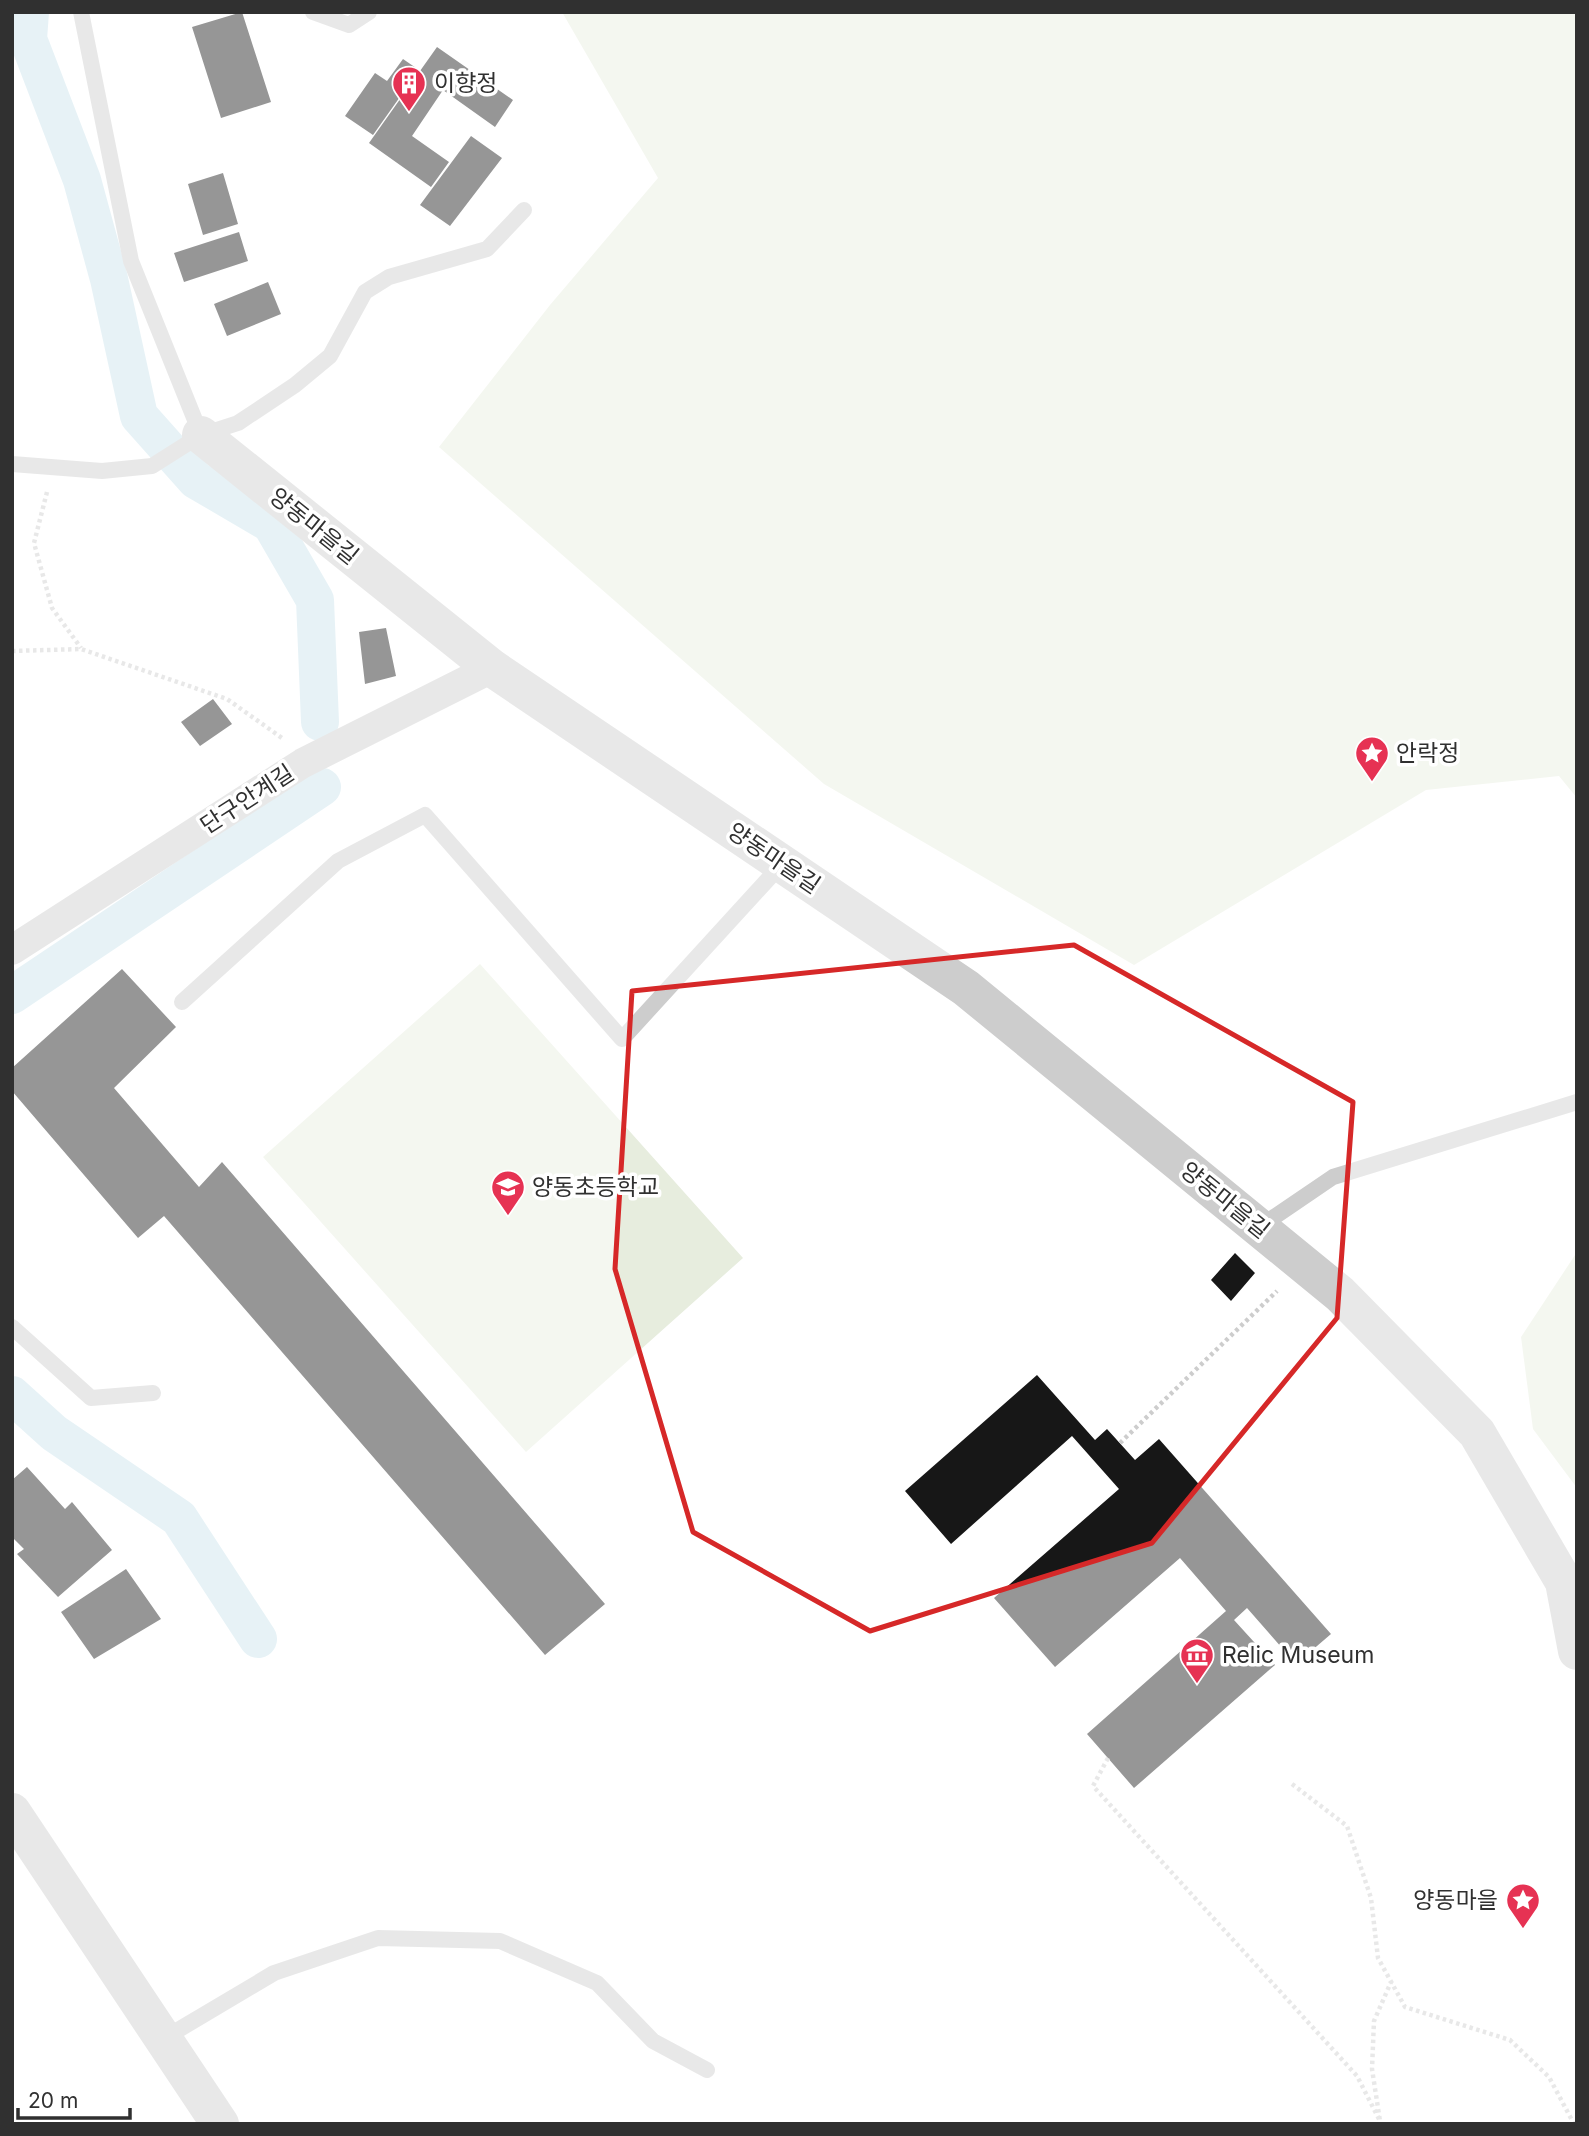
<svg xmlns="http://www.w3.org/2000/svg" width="1589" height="2136" viewBox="0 0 1589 2136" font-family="Inter,'Noto Sans KR',sans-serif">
<rect width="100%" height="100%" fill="#fff"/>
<!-- green -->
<path fill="#e7edde" d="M562 12H1577V798L1559 776 1426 790 1134 965 824 784 439 447 550 305 658 178Z
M480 964 743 1258 526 1452 263 1157Z
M1577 1252V1488L1533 1429 1521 1337Z"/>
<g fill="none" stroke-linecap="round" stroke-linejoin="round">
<!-- canal -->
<path stroke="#cae3ec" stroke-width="38" d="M30 12 28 39 82 180 109 279 139 416 196 480 271 524 315 600 320 722
M12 995 322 787
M12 1395 54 1433 179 1518 258 1639"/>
</g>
<!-- building -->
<path fill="#171717" d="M242 12 271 102 221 118 192 27Z
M437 47 513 100 495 127 443 90 412 136 449 162 431 187 369 143Z
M403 59 419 70 373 135 345 116 375 73 387 81Z
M471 136 502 158 450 226 420 205Z
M223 173 238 224 203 235 188 184Z
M239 232 248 261 184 282 174 253Z
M268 282 281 314 227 336 214 304Z
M386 628 396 676 365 684 359 632Z
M213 699 232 724 200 746 181 722Z
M122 969 176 1027 114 1088 199 1187 222 1162 605 1604 545 1655 164 1216 138 1238 12 1091V1068Z
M1235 1253 1255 1273 1231 1301 1211 1280Z
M1037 1375 1095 1440 1107 1429 1135 1460 1159 1439 1331 1634 1296 1664 1247 1608 1234 1620 1275 1665 1134 1788 1087 1734 1226 1611 1180 1558 1055 1667 994 1598 1119 1489 1072 1436 951 1544 905 1491Z
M27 1467 65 1509 72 1502 112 1550 58 1597 17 1554 24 1549 12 1537V1480Z
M126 1569 161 1619 94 1659 61 1612Z"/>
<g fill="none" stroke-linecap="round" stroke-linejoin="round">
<!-- path -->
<path stroke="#cdcdcd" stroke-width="4.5" stroke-dasharray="3.5 3.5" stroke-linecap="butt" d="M47 492 34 543 52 608 81 648
M12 651 81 649 227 699 282 738
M1120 1443 1277 1291
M1108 1758 1093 1786 1357 2076 1380 2121 1372 2069 1374 2021 1391 1982
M1292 1784 1347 1826 1371 1898 1378 1958 1405 2007 1510 2040 1549 2077 1574 2124"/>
<!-- service -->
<path stroke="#cdcdcd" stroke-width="16" d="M81 12 131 261 201 435
M313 12 349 25 369 12
M12 464 102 471 152 466 201 435 238 423 295 385 330 356 365 292 389 277 487 249 524 210
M182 1002 338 861 425 815 622 1039 782 864
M1258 1228 1333 1177 1577 1102
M12 1327 91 1398 153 1393
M163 2039 274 1973 378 1938 500 1941 597 1983 653 2041 707 2070"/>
<!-- minor -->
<path stroke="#cdcdcd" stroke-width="30" d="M12 950 303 763 492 668"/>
<!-- tertiary -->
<path stroke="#cdcdcd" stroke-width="38" d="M201 435 492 668 966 988 1340 1294 1477 1433 1564 1582 1577 1651
M12 1812 220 2124"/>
</g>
<!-- marked area -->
<path d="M0 0H1589V2136H0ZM1074 945 1353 1102 1337 1318 1152 1543 870 1631 693 1532 615 1269 632 991Z" fill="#fff" fill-opacity=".55" fill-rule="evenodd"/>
<path fill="none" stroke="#d62828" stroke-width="5" stroke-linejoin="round" d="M1074 945 1353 1102 1337 1318 1152 1543 870 1631 693 1532 615 1269 632 991Z"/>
<!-- icons -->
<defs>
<g id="building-pin" transform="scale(1.75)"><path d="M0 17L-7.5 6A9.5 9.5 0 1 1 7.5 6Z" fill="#e63253" stroke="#fff"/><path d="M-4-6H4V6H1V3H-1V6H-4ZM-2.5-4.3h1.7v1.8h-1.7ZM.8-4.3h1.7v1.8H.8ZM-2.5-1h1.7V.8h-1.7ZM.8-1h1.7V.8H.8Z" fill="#fff"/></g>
<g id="sight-pin" transform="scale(1.75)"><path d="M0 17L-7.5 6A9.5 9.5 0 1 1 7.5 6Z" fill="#e63253" stroke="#fff"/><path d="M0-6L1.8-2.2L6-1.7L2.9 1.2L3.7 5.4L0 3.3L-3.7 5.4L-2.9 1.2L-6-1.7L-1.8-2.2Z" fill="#fff"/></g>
<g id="school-pin" transform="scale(1.75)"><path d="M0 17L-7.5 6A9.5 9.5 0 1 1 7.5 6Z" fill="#e63253" stroke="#fff"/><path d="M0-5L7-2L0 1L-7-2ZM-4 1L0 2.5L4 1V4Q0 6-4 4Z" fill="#fff"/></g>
<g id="museum-pin" transform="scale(1.75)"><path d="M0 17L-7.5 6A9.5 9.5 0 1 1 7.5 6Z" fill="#e63253" stroke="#fff"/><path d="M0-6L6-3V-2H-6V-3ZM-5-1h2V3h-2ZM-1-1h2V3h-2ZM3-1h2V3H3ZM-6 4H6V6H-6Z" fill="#fff"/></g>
</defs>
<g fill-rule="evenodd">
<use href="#building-pin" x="409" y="83"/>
<use href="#sight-pin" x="1372" y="753"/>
<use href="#school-pin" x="508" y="1187"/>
<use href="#museum-pin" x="1197" y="1655"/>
<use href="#sight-pin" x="1523" y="1900"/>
</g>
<g text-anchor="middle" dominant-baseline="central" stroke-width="7" stroke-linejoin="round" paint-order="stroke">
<!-- poi labels -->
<g font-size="23" fill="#303030" stroke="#fff" text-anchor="start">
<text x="434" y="83">이향정</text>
<text x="1396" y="753">안락정</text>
<text x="532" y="1187">양동초등학교</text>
<text x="1222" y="1655">Relic Museum</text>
<text x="1498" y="1900" text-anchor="end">양동마을</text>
</g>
<!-- street labels -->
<g font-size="23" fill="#303030" stroke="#fff">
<text transform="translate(314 526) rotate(39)">양동마을길</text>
<text transform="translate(247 799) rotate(-33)">단구안계길</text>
<text transform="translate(774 858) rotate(34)">양동마을길</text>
<text transform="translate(1225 1200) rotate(39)">양동마을길</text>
</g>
</g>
<!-- border -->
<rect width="1589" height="2136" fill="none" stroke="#303030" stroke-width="28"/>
<!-- scale -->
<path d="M18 2108v10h112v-10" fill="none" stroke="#303030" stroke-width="3.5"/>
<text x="28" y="2108" font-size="21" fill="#303030" stroke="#ffffff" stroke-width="5" paint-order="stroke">20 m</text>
</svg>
